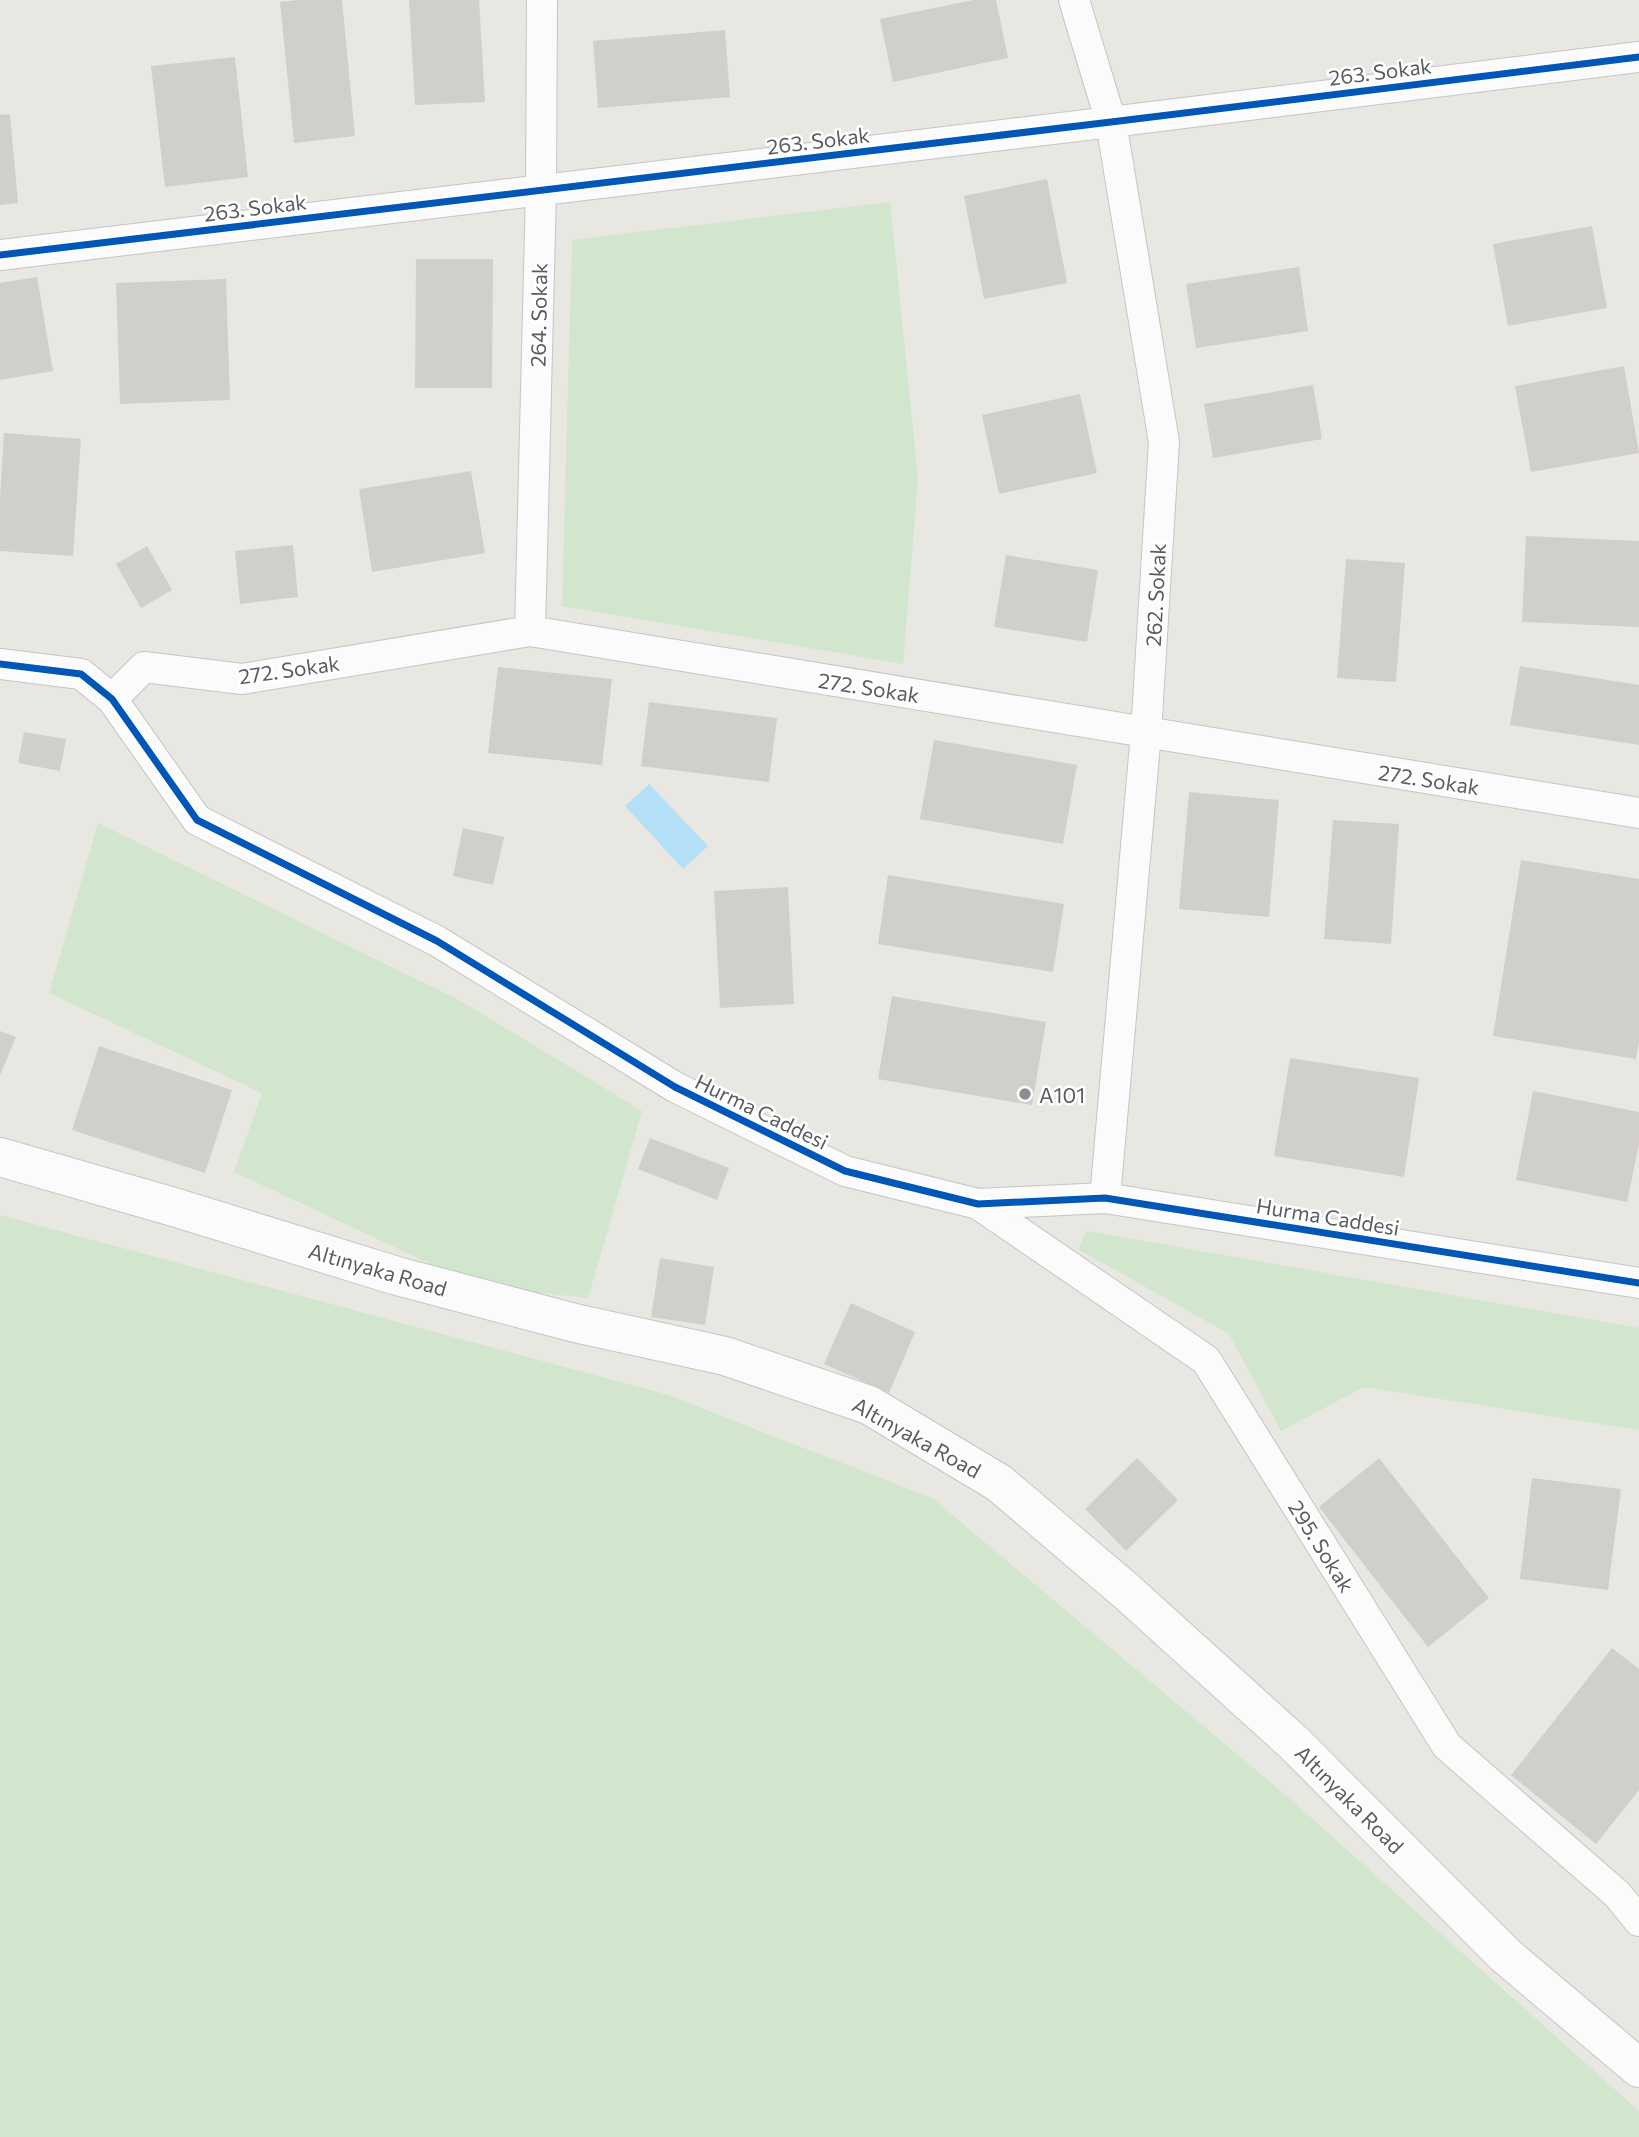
<svg xmlns="http://www.w3.org/2000/svg" width="1639" height="2137" viewBox="0 0 1639 2137" font-family="Commissioner,sans-serif">
<rect width="100%" height="100%" fill="#e9e7e2"/>
<!-- green -->
<path fill="#d1e6cc" d="M890 202 918 479 903 664 562 606 572 240Z
M98 823 461 1001 642 1111 588 1298 480 1287 234 1172 262 1093 49 993Z
M0 1215 665 1394 932 1498 1288 1797 1639 2111V2137H0Z
M1087 1231 1639 1328V1430L1364 1387 1281 1431 1229 1334 1078 1249Z"/>
<!-- water -->
<path fill="#b3e0f6" d="M649 784 708 846 683 869 625 806Z"/>
<!-- building -->
<path fill="#d0cfcc" d="M298 0H342L355 136 294 143 280 2Z
M409 0H479L485 102 415 105Z
M973 0H996L1008 58 893 82 880 19Z
M725 30 730 97 598 108 593 41Z
M235 57 248 177 165 187 151 66Z
M10 114 18 203 0 205V115Z
M1047 179 1067 283 984 299 964 196Z
M1592 226 1607 308 1508 326 1493 244Z
M416 259H493L492 388H415Z
M1299 267 1308 331 1196 348 1186 284Z
M37 277 53 371 0 380V283Z
M226 279 230 400 120 404 116 283Z
M1624 366 1639 453 1531 472 1515 386Z
M1313 385 1322 439 1213 458 1204 404Z
M1080 394 1097 473 999 494 982 415Z
M4 433 81 439 73 556 0 551V497Z
M471 471 485 553 372 572 359 489Z
M1526 536 1639 541V627L1522 622Z
M293 545 298 597 240 604 235 551Z
M147 546 172 590 141 608 116 564Z
M1006 555 1098 570 1087 642 994 627Z
M1346 559 1405 563 1396 682 1337 678Z
M1520 666 1639 685V745L1510 725Z
M498 667 612 679 602 765 488 753Z
M649 702 777 718 769 782 641 766Z
M24 732 66 739 60 771 18 763Z
M934 740 1077 765 1063 844 920 819Z
M1189 792 1279 800 1269 917 1179 909Z
M1333 820 1399 824 1391 944 1324 939Z
M463 828 504 837 493 885 453 876Z
M1521 860 1639 879V1042L1636 1059 1493 1036Z
M888 875 1064 904 1053 972 878 944Z
M788 887 794 1004 720 1008 714 891Z
M892 996 1046 1022 1032 1105 878 1079Z
M0 1031 16 1037 0 1075Z
M99 1046 232 1090 205 1173 72 1130Z
M1290 1058 1419 1078 1404 1177 1274 1156Z
M1533 1091 1639 1112V1144L1627 1202 1516 1180Z
M650 1138 729 1168 717 1200 638 1169Z
M660 1258 714 1267 705 1325 651 1317Z
M851 1303 915 1332 889 1393 824 1364Z
M1137 1458 1178 1500 1126 1551 1085 1509Z
M1379 1458 1489 1598 1428 1647 1319 1507Z
M1532 1478 1621 1489 1608 1590 1520 1579Z
M1612 1648 1639 1669V1790L1596 1844 1511 1775Z"/>
<g fill="none" stroke-linecap="round" stroke-linejoin="round">
<!-- minor casing -->
<g stroke="#c5c5c5" stroke-width="32">
<path id="minor" d="M1074 0 1111 122 1164 442 1146 733 1105 1198
M0 255 1111 122 1639 57
M530 631 541 191 542 0
M0 664 81 674 112 699 197 820 437 941 675 1087 845 1171 978 1204 1105 1198 1639 1283
M112 699 144 667 242 679 530 631 1639 813
M978 1204 1206 1360 1447 1746 1617 1894 1639 1921"/>
</g>
<!-- secondary casing -->
<g stroke="#c6c6c6" stroke-width="40">
<path id="secondary" d="M0 1157 177 1208 397 1276 575 1323 725 1356 869 1405 999 1483 1126 1591 1294 1743 1505 1955 1639 2068"/>
</g>
<!-- minor -->
<use href="#minor" stroke="#fcfbfb" stroke-width="30"/>
<!-- secondary -->
<use href="#secondary" stroke="#fcfbfb" stroke-width="38"/>
<!-- cycleway casing -->
<g stroke="#fff" stroke-width="11">
<path id="cycleway" d="M0 255 1111 122 1639 57
M0 664 81 674 112 699 197 820 437 941 675 1087 845 1171 978 1204 1105 1198 1639 1283"/>
</g>
<!-- cycleway -->
<use href="#cycleway" stroke="#0057b8" stroke-width="7"/>
</g>
<!-- markers -->
<circle fill="#8b8d8e" stroke="#fff" stroke-width="2.5" cx="1025" cy="1094" r="7"/>
<g text-anchor="middle" dominant-baseline="central" stroke-width="5" stroke-linejoin="round" paint-order="stroke">
<!-- street labels -->
<g font-size="21" fill="#585d61" stroke="#fff">
<text transform="translate(1380 71) rotate(-7)">263. Sokak</text>
<text transform="translate(818 140) rotate(-7)">263. Sokak</text>
<text transform="translate(255 207) rotate(-7)">263. Sokak</text>
<text transform="translate(538 315) rotate(-89)">264. Sokak</text>
<text transform="translate(1155 595) rotate(-87)">262. Sokak</text>
<text transform="translate(289 669) rotate(-8)">272. Sokak</text>
<text transform="translate(869 687) rotate(9)">272. Sokak</text>
<text transform="translate(1429 779) rotate(9)">272. Sokak</text>
<text transform="translate(762 1111) rotate(26)">Hurma Caddesi</text>
<text transform="translate(1328 1216) rotate(9)">Hurma Caddesi</text>
<text transform="translate(378 1269) rotate(16)">Altınyaka Road</text>
<text transform="translate(917 1437) rotate(29)">Altınyaka Road</text>
<text transform="translate(1322 1546) rotate(58)">295. Sokak</text>
<text transform="translate(1350 1799) rotate(45)">Altınyaka Road</text>
</g>
<!-- poi labels -->
<g font-size="21" fill="#585d61" stroke="#fff" text-anchor="start">
<text x="1039" y="1094">A101</text>
</g>
</g>
</svg>
